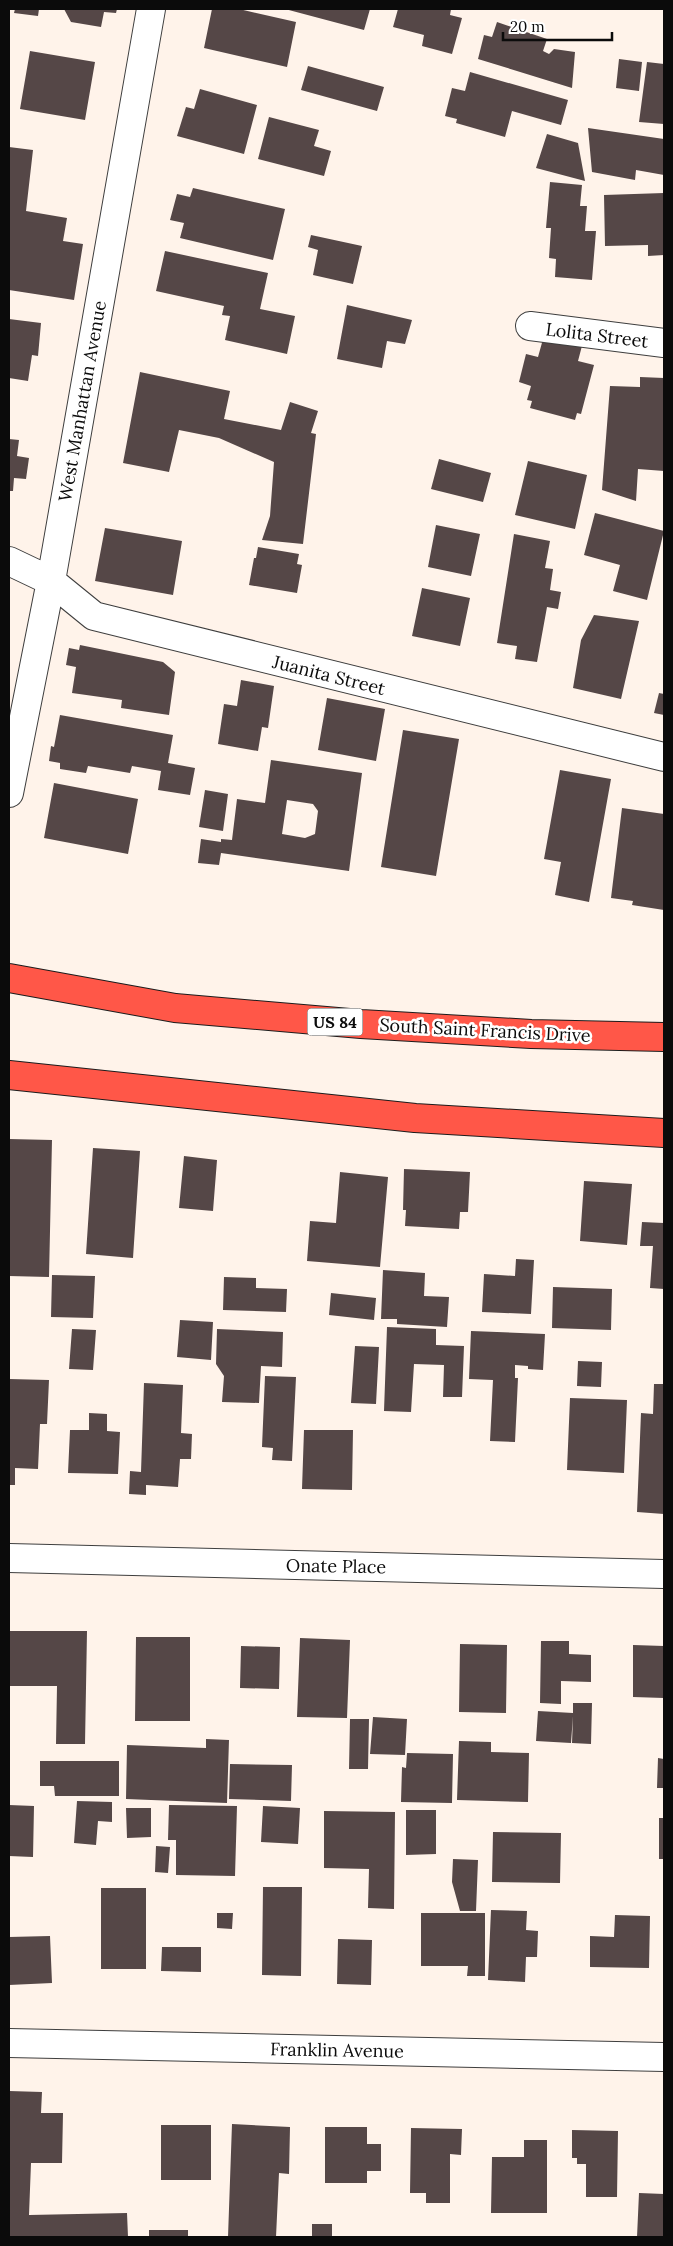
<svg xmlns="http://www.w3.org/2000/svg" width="673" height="2246" viewBox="0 0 673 2246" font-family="Lora,serif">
<rect width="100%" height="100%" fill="#fff3ea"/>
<!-- building -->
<path fill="#554747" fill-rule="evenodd" d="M15 9H39L38 16 14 13Z
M64 9H117L116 13 104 12 101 27 71 22Z
M212 9H239L296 22 287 67 204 48Z
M285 9H370L364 30Z
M398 9H451L450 15 462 18 452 54 422 46 424 35 393 27Z
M497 22 547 39 543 51 549 54 554 49 575 52 572 88 478 59 484 35 492 37Z
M30 51 95 62 85 120 20 109Z
M619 59 642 62 639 91 616 88Z
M647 62 664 64V124L639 122Z
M308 66 384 87 377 111 301 90Z
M470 72 568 100 561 125 512 111 505 137 456 123 457 119 445 116 452 88 465 91Z
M200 89 257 105 244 154 177 136 186 107 194 109Z
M269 117 319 130 314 146 331 151 324 176 258 159Z
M588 128 664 139V175L636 170 635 180 592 172Z
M547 134 578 143 585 181 536 168Z
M9 147 33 150 26 211 67 218 63 241 83 244 74 300 9 290Z
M550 182 582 185 580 206H587L585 231H596L592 280 555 277 556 259 549 258 551 228H546Z
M193 188 285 209 273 260 180 238 184 223 170 220 177 194 190 197Z
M664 193V255L648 256V245L605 246 604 195Z
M311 235 362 246 353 284 313 275 318 250 308 247Z
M165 251 268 273 260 309 295 316 287 354 225 340 230 316 222 315 224 306 156 291Z
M347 305 412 320 405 344 387 341 382 368 337 359Z
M9 319 41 323 38 356 32 355 28 381 9 378Z
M545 332 583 342 578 361 594 365 581 414 577 413 575 420 530 408 532 401 527 400 531 386 519 382 526 354 538 357Z
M140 372 230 391 224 419 281 430 290 402 318 411 311 433 316 434 303 544 262 540 270 516 274 462 219 438 179 430 169 472 123 463Z
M640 377 664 378V471L638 469 636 501 602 490 610 386 640 387Z
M9 439 19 440 17 456 29 458 26 479 14 478 13 491H9Z
M439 459 491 473 483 502 431 489Z
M528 461 587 475 575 529 515 515Z
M595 513 664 531 647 600 613 591 620 565 584 555Z
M436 525 480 534 471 576 428 567Z
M105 528 182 541 173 595 95 581Z
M514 534 550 541 545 568 553 569 550 590 561 592 558 609 547 607 537 662 515 659 517 646 497 643Z
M258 547 299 554 297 564 302 565 297 593 249 585 254 558H256Z
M422 588 470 598 460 646 412 636Z
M594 615 639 621 621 699 573 688 581 640Z
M80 645 163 662 175 672 169 715 121 708 122 700 72 693 76 667 66 665 69 648 79 650Z
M241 680 274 686 268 728 262 727 258 751 218 744 224 704 237 706Z
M659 693 664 694V715L654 713Z
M327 698 385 709 376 761 318 750Z
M60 715 173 735 168 763 195 768 190 795 158 790 161 771 132 766 130 773 88 766 86 773 60 769V763L49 761 51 746 54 747Z
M403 730 459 739 436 876 381 867Z
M271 760 362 773 349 871 221 853 219 865 198 863 201 839 221 842V839L232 840 237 799 265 803ZM287 800 313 804 318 811 315 834 305 838 282 834Z
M560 770 611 779 589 902 555 895 561 862 544 859Z
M54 783 138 799 128 854 44 838Z
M205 790 228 794 223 831 199 827Z
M622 808 664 814V910L632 905 633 901 611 898Z
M9 1139 52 1140 49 1277 9 1276Z
M93 1148 140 1151 133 1258 86 1254Z
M184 1156 217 1160 213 1211 179 1208Z
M404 1169 470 1172 468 1212H460L459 1229 405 1226 406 1210H403Z
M340 1172 388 1177 380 1267 307 1261 310 1221 336 1223Z
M584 1181 632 1184 627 1245 580 1241Z
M642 1222 664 1223V1289L650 1288 653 1246H640Z
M516 1259 534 1260 531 1314 482 1312 484 1274 515 1276Z
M383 1270 425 1273 424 1296 449 1297 447 1327 397 1324V1319H381Z
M52 1275 95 1276 93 1318 51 1317Z
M224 1277 256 1278V1288L287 1289 286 1312 223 1310Z
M553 1287 612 1289 611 1330 552 1328Z
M331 1293 376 1298 374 1320 329 1315Z
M180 1320 213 1322 211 1360 177 1357Z
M387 1327 436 1329V1345L464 1346 462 1397H443L444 1365 414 1364 411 1412 384 1411Z
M72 1329 96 1330 93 1370 69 1369Z
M217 1329 283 1332 282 1367 261 1366 259 1403 222 1402 224 1376 216 1364Z
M471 1331 545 1334 543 1370 528 1369V1366L515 1365V1378H518L515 1442 490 1441 493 1380 469 1379Z
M355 1346 379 1347 376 1404 351 1403Z
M578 1361 602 1362 601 1387 577 1386Z
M265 1376 296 1377 292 1461 272 1460 273 1448 262 1447Z
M9 1379 49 1380 47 1424H40L38 1469 15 1468V1485H9Z
M144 1383 183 1385 181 1433 192 1434 191 1459H180L178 1487 146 1485V1495L129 1494 130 1471 141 1472Z
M654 1384H664V1514L637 1512 641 1413 653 1414Z
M570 1398 627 1400 624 1473 567 1470Z
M89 1413 107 1414V1431L120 1432 118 1474 68 1473 70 1430H89Z
M304 1430H353L352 1490 302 1489Z
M9 1631H87L85 1744H56L57 1686H9Z
M136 1637H190V1721H135Z
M300 1638 350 1640 347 1718 297 1717Z
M541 1641H569V1654L591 1655V1682L561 1681V1704L540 1703Z
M460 1644 507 1645 506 1713 459 1712Z
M633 1645 664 1646V1698L633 1697Z
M241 1646 280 1647 279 1689 240 1688Z
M573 1703H592L591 1744 572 1743 573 1716 571 1743 536 1741 538 1711 573 1713Z
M373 1717 407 1719 405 1755 370 1754Z
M350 1719H369L368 1769H349Z
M206 1739 229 1740 227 1803 126 1799 127 1745 206 1748Z
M459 1741 491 1742V1752L529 1753 528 1802 457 1800Z
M407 1753 453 1754 452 1803 401 1802 402 1767 406 1768Z
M658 1758 664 1759V1788H657Z
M40 1761H119V1796H55L54 1786H40Z
M230 1764 292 1765 291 1801 229 1799Z
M77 1801 112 1802V1822L98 1821 96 1845 74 1843Z
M9 1805 34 1806 33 1857 9 1856Z
M169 1805 237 1806 235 1876 176 1875V1840H168Z
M263 1806 300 1808 298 1844 261 1842Z
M126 1808H151V1837L127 1838Z
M406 1810H436V1854L406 1855Z
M324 1811 395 1812 394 1909 368 1908 369 1869 324 1868Z
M659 1818H664V1859H659Z
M493 1832 561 1833 560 1883 492 1882Z
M156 1846 170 1847 168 1873 155 1872Z
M453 1859 478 1860 476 1911H460L452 1882Z
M263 1887H302L301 1976 262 1975Z
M101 1888H146V1969H101Z
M491 1910 527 1911 526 1930 538 1931 537 1957H526L525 1982 488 1980Z
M217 1913H233L232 1929 217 1928Z
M421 1913H485V1976H467L468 1966H421Z
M615 1915 650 1916 649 1968 590 1967V1936L614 1937Z
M50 1936 52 1983 9 1985V1937Z
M338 1939 372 1940 371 1985 337 1984Z
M162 1947H201V1972L161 1971Z
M9 2091 42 2092 41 2113H63L62 2163H31L29 2215 127 2213 128 2237H9Z
M232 2124 290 2127 289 2174 279 2173 276 2237H228Z
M161 2125H211V2180H161Z
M325 2127H367V2144H381V2171H367V2183H325Z
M411 2128 462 2129 461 2155 450 2154V2203H426V2193H410Z
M572 2130 618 2131 617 2197H586V2164H577V2158H572Z
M524 2140H547V2213H491L492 2157H524Z
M639 2193 664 2194V2237H637Z
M312 2224H332V2237H312Z
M149 2230H188V2237H149Z"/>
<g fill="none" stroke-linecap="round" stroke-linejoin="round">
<!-- street casing -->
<g stroke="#3e3e3e" stroke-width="30">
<path id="street" d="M530 326 664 343
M9 561 51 581 94 616 664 757
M9 793 51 581 151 9
M9 1558 664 1574
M9 2043 664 2057"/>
</g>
<!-- highway casing -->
<g stroke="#1c1c1c" stroke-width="30">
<path id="highway" d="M9 978 175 1008 361 1024 531 1034 664 1037
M9 1075 415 1118 664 1133"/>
</g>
<!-- street -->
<use href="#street" stroke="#fff" stroke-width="28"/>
<!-- highway -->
<use href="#highway" stroke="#ff5748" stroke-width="28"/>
</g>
<g text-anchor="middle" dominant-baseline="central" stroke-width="5" stroke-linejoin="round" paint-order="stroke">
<!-- shield labels -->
<rect fill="#fff" stroke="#545454" stroke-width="1" x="307.5" y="1008.5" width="55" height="27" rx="4"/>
<g font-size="16" font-weight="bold" fill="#0b0b0b">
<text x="335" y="1022">US 84</text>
</g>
<!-- street labels -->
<g font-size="18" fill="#0b0b0b" stroke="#fff">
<text transform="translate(597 335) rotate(7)">Lolita Street</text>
<text transform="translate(82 401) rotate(-80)">West Manhattan Avenue</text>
<text transform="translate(329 675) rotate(14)">Juanita Street</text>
<text transform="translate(485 1030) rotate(3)">South Saint Francis Drive</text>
<text transform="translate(336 1566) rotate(1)">Onate Place</text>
<text transform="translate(337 2050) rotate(1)">Franklin Avenue</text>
</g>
</g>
<!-- border -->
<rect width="673" height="2246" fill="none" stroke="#0b0b0b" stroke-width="20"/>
<!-- scale -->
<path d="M503 32v8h109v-8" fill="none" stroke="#0b0b0b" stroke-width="2.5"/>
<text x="510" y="32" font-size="15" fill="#0b0b0b" stroke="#ffffff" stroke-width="4" paint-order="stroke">20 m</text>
</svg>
